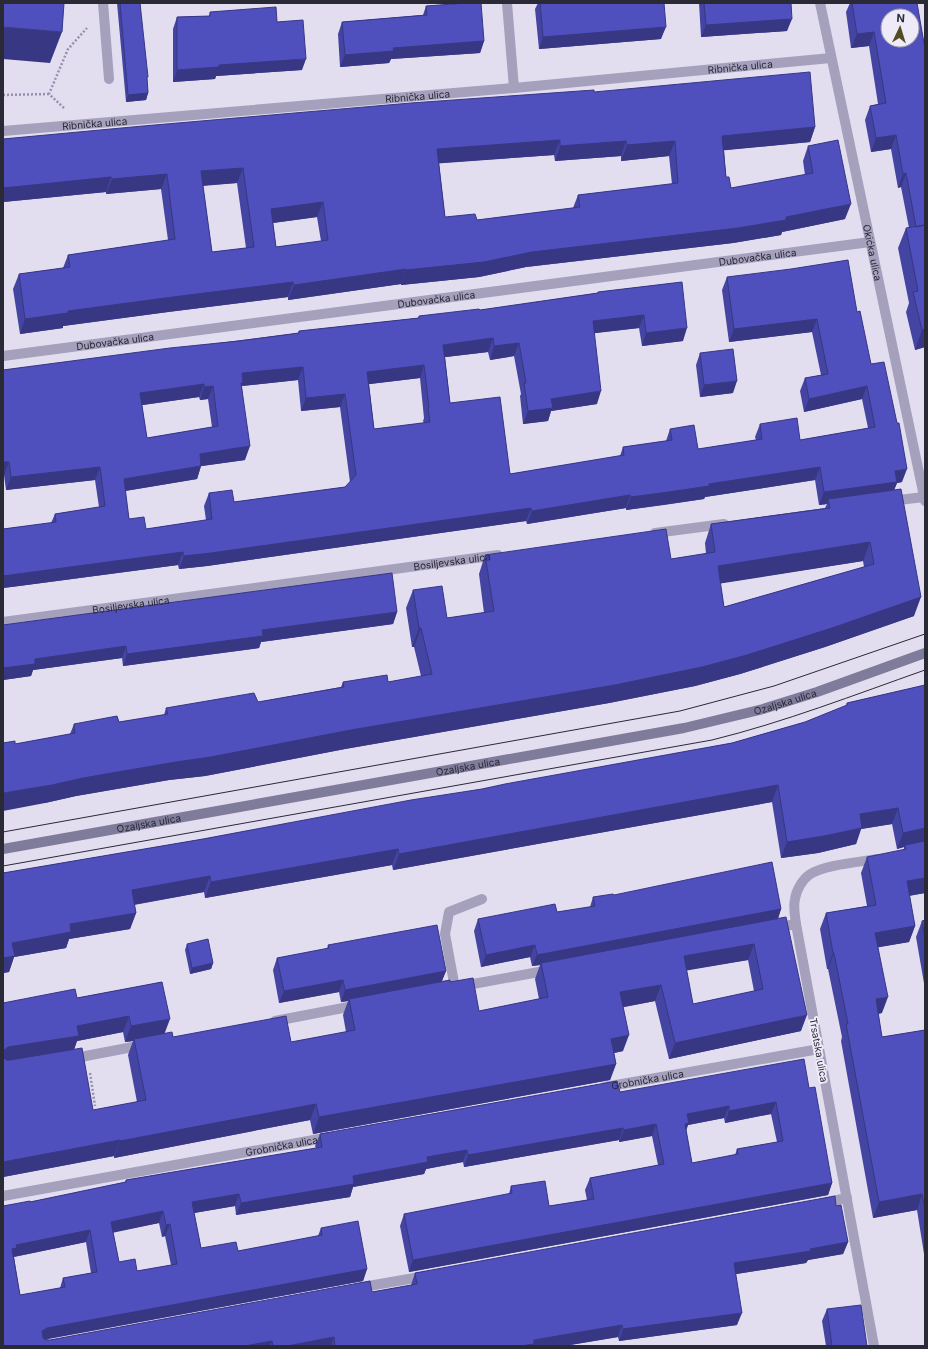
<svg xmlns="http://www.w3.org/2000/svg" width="928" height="1349" viewBox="0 0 928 1349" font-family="Inter,sans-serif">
<rect width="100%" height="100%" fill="#e3ddf0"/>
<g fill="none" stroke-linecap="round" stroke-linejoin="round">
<!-- path -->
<path stroke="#9690ae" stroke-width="2.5" stroke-dasharray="2 2" stroke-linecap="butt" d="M3 95 49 94
M64 108 49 94 68 49 87 28
M90 1073 95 1106"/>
<!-- lane -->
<path stroke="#a5a0bc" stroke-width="10" d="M103 3 109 79
M455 988 445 934 449 912 482 899"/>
<!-- street -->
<g stroke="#a5a0bc" stroke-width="10">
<path d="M507 3 514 88"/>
<path id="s1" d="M820 3 925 501"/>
<path id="s2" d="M3 131 514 88 831 58"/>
<path id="s3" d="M3 356 870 242"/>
<path d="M890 501 924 497"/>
<path d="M655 533 724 524"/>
<path id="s4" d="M3 622 498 555"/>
<path d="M774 928 796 924"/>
<path d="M462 986 550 970"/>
<path d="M275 1021 359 1005"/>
<path d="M70 1059 143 1045"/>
<path id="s5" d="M605 1087 819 1049"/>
<path id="s6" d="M3 1196 330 1137"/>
<path d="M823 1203 847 1198"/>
<path d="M357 1288 426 1276"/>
<path d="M874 1346 796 924C795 916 793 906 795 899 796 891 802 880 809 875 823 865 860 862 878 859"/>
</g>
<!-- secondary -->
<path stroke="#7f7c9b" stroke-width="10" id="s7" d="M3 849 684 728 763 709 817 692 925 653"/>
<!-- tram -->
<path stroke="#2a2936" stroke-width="1" d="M3 832 680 711 774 686 925 634
M3 866 712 740C785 722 854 695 925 670"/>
</g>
<!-- wall -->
<path fill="#4444a3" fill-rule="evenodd" d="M117 3H140L148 93 146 100 126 102Z
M538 3H664L661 39 539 49 535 9Z
M699 3H791L787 31 701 37Z
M850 3H917L925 347 915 350 906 312 909 303 898 248 906 228H909L901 187 898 188 891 149 871 152 865 120 870 106 878 104 869 46 851 48 846 12Z
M426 6 484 41 480 53 391 59 389 63 340 67 338 34 342 22 423 15Z
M210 12 277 22 302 70 216 76 215 79 173 82V29L177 17 209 16Z
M594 92 815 127 810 142 724 150 726 177 731 188 805 175 803 161 808 146 845 219 782 232 781 235 733 243 526 267 479 277 401 285V284L288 300V297L168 312 63 326V328L20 334 13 289 19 274 63 268 68 255 168 240 161 189 106 194V192L3 202V139ZM554 155 555 161 621 156V161L669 156 672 184 578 195 573 208 477 220 445 217 439 163ZM237 183 246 248 212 252 203 186ZM317 217 321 241 276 247 273 223Z
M727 277 857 312 902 482 897 483 894 490 914 616 825 647 740 674 695 686 609 703 345 749 205 776 169 780 76 796 45 803 15 744 70 734 74 724 119 722 164 715 166 708 258 702 341 687 343 682H388L421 676 414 647H412L406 608 413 590 447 618 484 613 479 574 485 555 671 559 706 554 705 543 711 524 825 508 827 504 819 505 815 480 705 497 704 499 664 505 626 510V508L527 524 526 521 207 566 179 569 178 565 19 586 3 588V529L51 523 55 514 99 507 95 480 6 490 4 475H3V370L298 333 299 331 418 318 419 316 480 310 597 293 598 292 682 282 683 341 642 346 639 328 594 333 597 404 551 411 548 421 523 424 520 396 521 394 514 356 490 360 488 352 445 357 450 403 510 474 620 456 623 447 666 441 670 429 698 449 756 440 755 437 760 424 800 440 868 428 862 399 804 412 800 391 805 378 821 375 812 332 729 342 722 290ZM420 378 424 418 423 421 424 423 374 429 369 384ZM298 380 301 411 340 407 350 482 345 487 234 502 209 493 204 506 206 520 146 529 129 519 125 491 197 479 201 466 245 460 242 387V386ZM199 397 200 400 208 399 212 427 147 438 142 405ZM863 561 864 567 724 607 720 583Z
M700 353 733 393 700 397 696 365Z
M397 612 393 624 261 642 259 648 123 666 122 658 33 670 31 676 3 680V625Z
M925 685V893L909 896 915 926 909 942 878 947 882 1013 878 1014 882 1037 925 1030V1260L917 1210 873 1218 841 1041 842 1037 828 969H827L820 929 826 913 867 906 861 873 867 857 904 850V847L897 849 892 824 861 829 856 844 818 853 781 858 772 802 393 870 392 865 205 898 204 892 134 905 136 913 130 929 69 939 66 948 14 957 9 972 3 973V873L203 839 482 789 732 743 805 722 846 706 847 703Z
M614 895 781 909 778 919 801 1031 669 1059 655 1001 623 1007V1051L614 1053 616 1064 610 1080 313 1134 310 1120 114 1158V1156L3 1177V1003L77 998 162 982 164 1033 173 1037 291 1042 346 1032 343 1015 348 1001 341 1002 339 992 279 1003 273 970 277 958 327 949 328 945 446 971 442 981 450 982 479 1011 539 999 535 979 540 965 532 966 530 957 481 967 474 931 478 919 557 912 590 907 593 897ZM748 960 754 991 693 1004 686 970ZM123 1032 125 1042 133 1041 128 1055 137 1102 93 1110 74 1050 77 1041Z
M925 920V989L916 937 922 921Z
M187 944 213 963 211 969 190 974 185 950Z
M809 1088 832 1183 828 1195 409 1272 400 1226 404 1214 509 1194 511 1186 549 1206 587 1200 585 1190 590 1178 658 1165 652 1136 619 1142V1140L464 1167 463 1162 426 1169 424 1174 353 1187 350 1197 236 1215 235 1206 194 1213 201 1248 238 1251 318 1236 321 1228 367 1269 363 1281 45 1339 50 1340 372 1292 411 1285 415 1273 836 1206 848 1242 843 1254 808 1260 806 1263 736 1274 737 1325 619 1341 618 1337 564 1346H3V1206L30 1202 121 1183 125 1182 126 1180 316 1148 315 1146 320 1134 620 1092ZM771 1114 777 1142 737 1149 735 1155 692 1163 686 1131 688 1125 724 1118 725 1123ZM159 1223 162 1237 165 1236 171 1265 137 1271 119 1262 113 1232ZM86 1242 91 1273 63 1278 60 1288 20 1295 14 1257Z
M827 1309 867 1346H826L822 1321Z"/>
<!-- shaded-wall -->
<path fill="#373784" d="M792 19 787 31 701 37 706 25Z
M3 27 62 32 50 63 3 59Z
M666 27 661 39 539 49 543 37Z
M874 32 869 46 851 48 857 34Z
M484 41 480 53 391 59 389 63 340 67 345 55 393 48Z
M306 59 302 70 216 76 215 79 173 82 177 70 219 65Z
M148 93 146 100 126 102 128 95Z
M815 127 810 142 717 151 722 136Z
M896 135 891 149 871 152 876 138Z
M560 140 554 155 431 164 437 149Z
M626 141 621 156 555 161 560 146Z
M675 141 669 156 621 161 627 145Z
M243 168 237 183 195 186 201 171Z
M906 173 901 187 898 188 903 174Z
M167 174 161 189 106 194 112 179Z
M111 177 106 192 3 202V188Z
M323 202 317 217 265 224 271 209Z
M851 204 845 219 782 232 781 235 733 243 526 267 479 277 401 285 406 270 532 252 786 217Z
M406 269 401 284 288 300 294 285Z
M293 282 288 297 168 312 63 326V328L20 334 25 319 68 311 173 297Z
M644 315 639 328 588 334 593 321Z
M817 319 812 332 729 342 734 329Z
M687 328 683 341 642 346 646 333Z
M925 329V347L915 350 922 330Z
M493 338 488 352 438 358 443 345Z
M519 343 514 356 490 360 494 346Z
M424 365 420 378 362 385 367 372Z
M303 367 298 380 242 386 239 396 242 373Z
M737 381 733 393 700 397 704 385Z
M204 384 199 397 136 406 140 393Z
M213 386 208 399 200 400 204 387Z
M867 386 862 399 804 412 809 399Z
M601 391 597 404 551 411 548 421 523 424 528 411 551 399Z
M345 394 340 407 301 411 306 398Z
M250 446 245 460 195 467 200 454Z
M3 462H9L4 475H3Z
M201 466 197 479 119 492 124 479Z
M100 467 95 480 6 490 11 477Z
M820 467 815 480 705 497 704 499 626 510 631 497 709 484Z
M907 469 902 482 897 483 892 495 828 499 827 504 819 505 824 492 895 471Z
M630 495 626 508 527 524 532 511Z
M531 508 526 521 207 566 179 569 184 556Z
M870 542 863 561 711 585 718 566Z
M183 552 178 565 19 586 24 573Z
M24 572 19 586 3 588V576Z
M921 597 914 616 825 647 740 674 695 686 609 703 345 749 205 776 169 780 76 796 45 803 3 811V793L83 778Z
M397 612 393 624 261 642 259 648 123 666 127 654 262 630Z
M419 628H421L414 647H412Z
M126 646 122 658 33 670 31 676 3 680V668L35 659Z
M778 785 772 802 393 870 399 854Z
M898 808 892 824 861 829 856 844 818 853 781 858 787 842 860 814Z
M925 828V844L905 845 904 847 897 849 903 833Z
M398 849 392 865 205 898 211 882Z
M210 876 204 892 126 906 132 890Z
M925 878V893L901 897 907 881Z
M781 909 777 921 541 963 540 965 532 966 537 955Z
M136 913 130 929 69 939 66 948 14 957 9 972 3 973V958L12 943 70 924Z
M915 926 909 942 869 949 875 933Z
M754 944 748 960 678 972 684 956Z
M535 945 530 957 481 967 486 955Z
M833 953H834L828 969H827Z
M213 963 211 969 190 974 192 968Z
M446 971 441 983 349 999 348 1001 341 1002 345 990Z
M343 980 339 992 279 1003 284 991Z
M661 985 655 1001 614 1009 620 992Z
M888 997 882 1013 870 1015 876 999Z
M807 1015 801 1031 669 1059 675 1043Z
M129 1016 123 1032 77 1041 73 1052 3 1063V1051L8 1047 77 1026Z
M170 1019 164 1035 134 1039 133 1041 125 1042 131 1026Z
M629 1035 623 1051 605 1055 611 1039Z
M616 1064 610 1080 313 1134 319 1117Z
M776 1102 771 1114 725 1123 729 1111Z
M316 1104 310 1120 114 1158 120 1141Z
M729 1106 724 1118 688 1125 684 1135 680 1136 687 1114Z
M656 1124 652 1136 619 1142 624 1130Z
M623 1128 619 1140 464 1167 468 1155Z
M120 1140 114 1156 3 1177V1162Z
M467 1150 463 1162 426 1169 424 1174 353 1187 350 1197 236 1215 241 1203 353 1176 427 1157Z
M832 1183 828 1195 409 1272 413 1260Z
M239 1194 235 1206 188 1214 192 1202Z
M922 1194 917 1210 873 1218 879 1202Z
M163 1211 159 1223 107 1234 111 1222Z
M170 1224 165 1236 162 1237 166 1225Z
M90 1230 86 1242 13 1257 12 1249 16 1245Z
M848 1242 843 1254 808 1260 806 1263 730 1275 734 1263Z
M367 1269 363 1281 43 1340 42 1331 47 1328Z
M742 1313 737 1325 619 1341 623 1329Z
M622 1325 618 1337 564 1346H520L534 1340Z
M334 1337 331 1346H287Z
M272 1341 270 1346H245Z"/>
<!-- building -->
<path fill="#4f4fbd" stroke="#373784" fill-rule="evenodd" d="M3 3H64L62 32 3 27Z
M120 3H140L148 77H147L148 93 128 95Z
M466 3H481L484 41 393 48 394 51 345 55 342 22 427 15 426 6Z
M540 3H664L666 27 543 37Z
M704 3H791L792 19 706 25Z
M852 3H917L925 49V225L916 227 906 173 903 174 896 135 876 138 870 106 886 103 874 32 857 34ZM888 16H912V40H888Z
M276 7 277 22 303 20 306 59 219 65V67L177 70V17L210 16V12Z
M810 72 815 127 722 136 726 177H729L731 188 813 173 808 146 838 140 851 204 786 217V220L738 228 532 252 484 262 406 270V269L294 285 293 282 173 297 68 311V313L25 319 19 274 70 267 68 255 175 239 167 174 112 179 111 177 3 188V139L143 126 411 103 594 90V92ZM560 140V146L626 141 627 145 675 141 678 183 578 195 580 207 477 220 475 214 445 217 437 149ZM243 168 254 247 212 252 201 171ZM323 202 328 240 276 247 271 209Z
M925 225V329L922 330 913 292 918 291 906 228Z
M848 260 857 312 860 311 871 364 884 362 897 423H899L907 469 895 471 897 482 824 492 820 467 709 484V486L669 492 631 497 630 495 532 511 531 508 211 553 184 556 183 552 3 576V529L56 522 55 514 105 506 100 467 11 477 9 462H3V370L170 348 239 341 299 333V331L419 318V316L479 309 480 310 598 293V292L682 282 687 328 646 333 644 315 593 321 601 391 551 399 553 408 528 411 524 383H526L519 343 494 346 493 338 443 345 450 403 500 397 510 474 624 455 623 447 672 440 670 429 694 425 698 449 762 439 760 424 797 418 800 440 875 427 867 386 809 399 805 378 828 374 817 319 734 329 727 277 791 269ZM424 365 429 407 428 408 430 422 374 429 367 372ZM303 367 306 398 345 394 356 475 345 487 234 502 232 490 209 493 212 519 146 529 144 517 129 519 124 479 201 466 200 454 250 446 241 383H243L242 373ZM204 384V387L213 386 218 426 147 438 140 393Z
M733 349 737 381 704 385 700 353Z
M901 489 921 597 832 628 747 655 702 667 615 685 351 730 211 757 176 762 83 778 52 785 3 793V743L15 741V744L75 733 74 724 117 716 119 722 168 714 166 708 254 693 258 702 344 687 343 682 387 675 388 682 432 674 421 628H419L413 590 442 586 447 618 494 611 485 555 666 529 671 559 715 552 711 524 830 508 828 499ZM870 542 874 564 724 607 718 566Z
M392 573 397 612 262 630 263 636 127 654 126 646 35 659V664L3 668V625Z
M925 685V828L903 833 898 808 860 814 862 828 824 836 787 842 778 785 399 854 398 849 211 882 210 876 132 890 136 913 70 924 71 932 12 943 15 956 3 958V873L203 839 411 800 482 789 505 784 732 743 805 722 847 705V703Z
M925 841V878L907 881 915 926 875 933 888 997 876 999 882 1037 925 1030V1209L922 1194 879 1202 846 1024H848L834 953H833L826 913 876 905 867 857 906 849 905 845Z
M772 862 781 909 537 955 535 945 486 955 478 919 555 904 557 912 595 906 593 897 613 894 614 895Z
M786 917 807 1015 675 1043 661 985 620 992 629 1035 611 1039 616 1064 319 1117 316 1104 120 1141V1140L3 1162V1051L4 1058 6 1060H10L82 1048 93 1110 146 1100 134 1039 172 1032 173 1037 286 1016 291 1042 355 1030 349 999 450 980V982L473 978 479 1011 548 997 541 963ZM754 944 763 989 693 1004 684 956Z
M925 920V939L922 921Z
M437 925 446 971 345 990 343 980 284 991 277 958 329 948 328 945Z
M208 939 213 963 192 968 187 944Z
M162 982 170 1019 131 1026 129 1016 77 1026 79 1036 8 1047 3 1051V1003L75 989 77 998Z
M804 1059 809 1088 815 1087 832 1183 413 1260 404 1214 512 1193 511 1186 545 1181 549 1206 594 1199 590 1178 664 1164 656 1124 624 1130 623 1128 468 1155 467 1150 427 1157 428 1162 353 1176 354 1184 241 1203 239 1194 192 1202 201 1248 236 1242 238 1251 322 1235 321 1228 358 1221 367 1269 47 1328 42 1331 43 1338 46 1340H50L370 1281 372 1292 417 1284 415 1273 835 1196 836 1206 841 1205 848 1242 810 1249 811 1251 734 1263 742 1313 623 1329 622 1325 534 1340V1344L520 1346H335L334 1337 287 1346H273L272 1341 245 1346H3V1206L30 1201V1202L121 1183 126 1182V1180L322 1147 320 1134 617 1081 620 1092ZM776 1102 783 1141 737 1149 738 1154 692 1163 685 1124 689 1123 687 1114 729 1106V1111ZM163 1211 166 1225 170 1224 177 1264 137 1271 135 1259 119 1262 111 1222ZM90 1230 97 1272 63 1278 65 1287 20 1295 12 1249 17 1248 16 1245Z
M861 1305 867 1346H832L827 1309Z"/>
<g text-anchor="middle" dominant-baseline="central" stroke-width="4" stroke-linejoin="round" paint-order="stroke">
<!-- street labels -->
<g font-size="10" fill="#2a2936" stroke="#eeeaf8">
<text stroke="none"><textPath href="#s2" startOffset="740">Ribnička ulica</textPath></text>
<text stroke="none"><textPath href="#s2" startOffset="416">Ribnička ulica</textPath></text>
<text stroke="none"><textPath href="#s2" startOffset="92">Ribnička ulica</textPath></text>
<text stroke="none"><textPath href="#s1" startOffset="255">Okićka ulica</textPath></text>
<text stroke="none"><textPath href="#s3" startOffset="761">Dubovačka ulica</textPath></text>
<text stroke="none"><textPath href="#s3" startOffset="437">Dubovačka ulica</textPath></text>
<text stroke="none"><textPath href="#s3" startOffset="113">Dubovačka ulica</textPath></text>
<text stroke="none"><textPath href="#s4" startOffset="453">Bosiljevska ulica</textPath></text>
<text stroke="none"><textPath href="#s4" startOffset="129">Bosiljevska ulica</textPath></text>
<text stroke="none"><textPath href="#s7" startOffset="796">Ozaljska ulica</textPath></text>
<text stroke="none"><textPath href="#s7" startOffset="472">Ozaljska ulica</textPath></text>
<text stroke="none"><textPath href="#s7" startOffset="148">Ozaljska ulica</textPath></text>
<text transform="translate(819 1050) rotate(80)">Trsatska ulica</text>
<text stroke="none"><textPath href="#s5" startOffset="43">Grobnička ulica</textPath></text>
<text stroke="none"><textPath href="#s6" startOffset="283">Grobnička ulica</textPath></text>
</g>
</g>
<!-- border -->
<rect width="928" height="1349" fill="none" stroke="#2a2936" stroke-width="8"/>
<!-- north arrow -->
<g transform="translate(900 28) rotate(4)"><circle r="19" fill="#eeeaf8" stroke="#a09daa"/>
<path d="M0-3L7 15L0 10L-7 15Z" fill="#544b22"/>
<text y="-6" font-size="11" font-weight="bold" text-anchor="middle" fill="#2a2936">N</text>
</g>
</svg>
